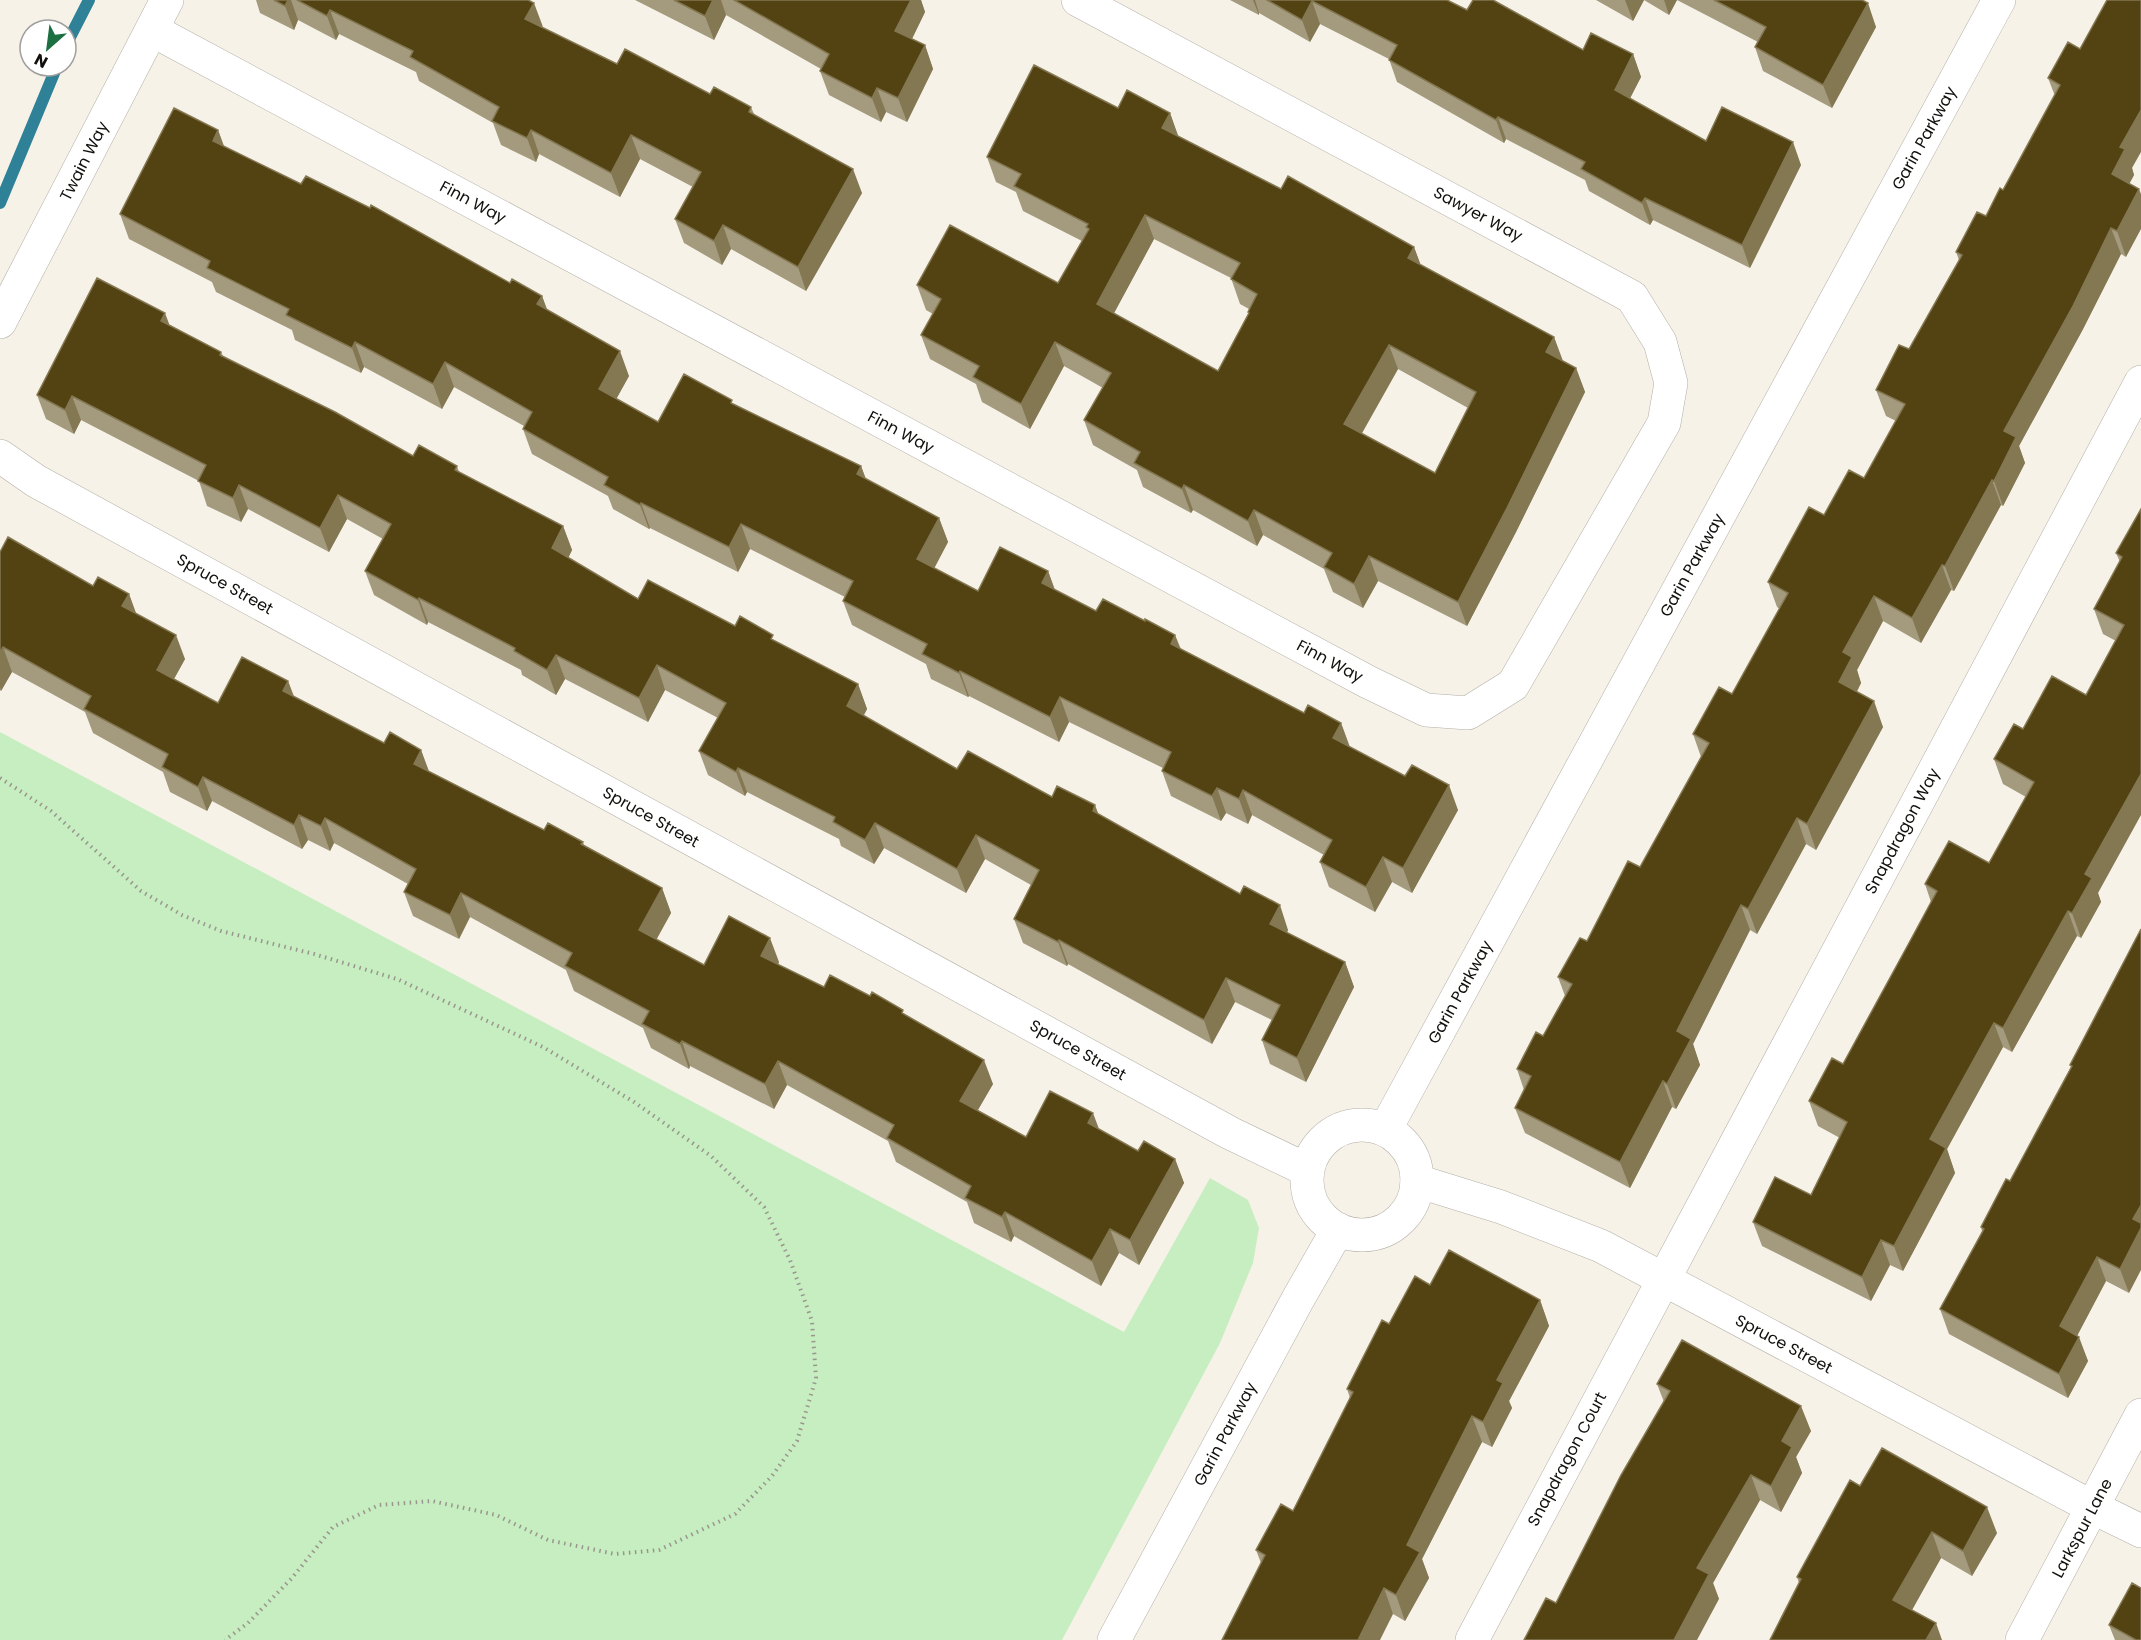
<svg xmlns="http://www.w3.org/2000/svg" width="2141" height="1640" viewBox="0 0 2141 1640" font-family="Poppins,sans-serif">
<rect width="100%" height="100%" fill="#f6f2e8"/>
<!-- green -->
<path fill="#c7eec0" d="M0 732 1124 1332 1210 1178 1248 1200 1259 1228 1253 1263 1220 1343 1062 1640H0Z"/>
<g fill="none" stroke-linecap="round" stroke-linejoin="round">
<!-- stream -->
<path stroke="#2e8196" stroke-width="12" d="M66 45 89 0
M0 203 57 66"/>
<!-- minor casing -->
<g stroke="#b4b0a7" stroke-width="34">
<path id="minor" d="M152 30 1368 682 1426 710 1468 713 1513 685 1664 423 1671 383 1660 342 1632 297 1078 0
M0 322 167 0
M0 456 36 481 1230 1133 1307 1170
M1417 1181 1501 1207 1601 1246 2092 1507 2141 1531
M1472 1640 2141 382
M2022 1640 2141 1415"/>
</g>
<!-- tertiary casing -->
<g stroke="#b4b0a7" stroke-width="34">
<path id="tertiary" d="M1307 1180a55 55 0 1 1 110 0a55 55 0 1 1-110 0Z
M1385 1130 1999 0
M1114 1640 1298 1299 1338 1229"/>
</g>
<!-- path -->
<path stroke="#99968f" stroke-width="4" stroke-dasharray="1.5 4.5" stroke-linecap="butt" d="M0 778 51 811 141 891 182 915 221 931 314 954 397 979 543 1047 634 1102 711 1156 764 1207 790 1260 812 1321 816 1378 797 1441 772 1476 735 1514 659 1550 615 1554 548 1540 496 1515 432 1501 379 1505 333 1527 292 1578 248 1623 225 1640"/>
<!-- minor -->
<use href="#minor" stroke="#fff" stroke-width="33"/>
<!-- tertiary -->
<use href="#tertiary" stroke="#fff" stroke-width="33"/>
</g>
<!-- wall -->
<path fill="#a49a7e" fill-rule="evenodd" d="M256 0H528L542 28 617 64 751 107 754 114 862 193 806 291 731 249 722 265 684 243 675 219 693 187 640 159 620 197 539 154 536 162 501 145 493 123 419 81 416 72 339 34 336 40 298 20 294 30 260 13Z
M635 0H921L925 12 912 39 925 45 933 69 907 122 886 112 881 122 829 95 820 71 821 69 726 15 714 40Z
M1230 0H1447L1467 10 1583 50 1633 54 1641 77 1630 98 1706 141 1801 165 1750 268 1653 220 1650 225 1589 191 1585 180 1506 139 1504 143 1397 82 1389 59 1320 24 1310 42 1259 13V15Z
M1596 0H1862L1876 27 1832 108 1763 71 1755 47 1758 42 1677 0 1669 15 1644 0 1633 21Z
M2068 42 2132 168 2134 175 2129 184 2126 257 2121 254 2082 331 2019 446 2025 463 2003 506 2001 505 1954 591 1951 590 1921 643 1883 621 1857 670 1861 683 1857 692 1883 727 1816 850 1806 844 1757 934 1750 930 1693 1044 1700 1065 1676 1109 1672 1107 1630 1188 1525 1133 1515 1108 1524 1090 1517 1069 1543 1036 1565 996 1558 977 1587 941 1640 867 1701 757 1693 734 1732 694 1780 609 1777 607 1768 582 1824 515 1864 478 1896 421 1886 416 1876 390 1909 349 1959 260 1956 252 1986 216 2003 190 2055 96 2048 78Z
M1170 113 1178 137 1281 189 1414 247 1420 264 1554 337 1562 361 1576 368 1585 392 1516 532 1467 626 1378 581 1363 608 1333 592 1324 569 1263 535 1257 546 1193 510 1191 513 1143 487 1137 470 1093 445 1084 420 1103 388 1064 366 1030 429 982 402 976 384 930 359 921 335 933 314 926 310 917 285 1058 283 1082 241 1023 211 1016 192 996 182 987 157ZM1154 239 1231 278 1240 304 1249 309 1248 312V314L1218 371 1114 313ZM1398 369 1468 408 1435 473 1362 433Z
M218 130 224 146 301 184 510 283 542 296 547 310 629 376 616 399 658 422 733 404 861 466 866 479 939 518 948 542 934 568 978 591 1048 571 1055 590 1096 611 1145 621 1175 635 1181 649 1304 713 1341 723 1350 747 1458 810 1412 893 1392 882 1375 912 1329 887 1320 862 1324 855 1252 815 1248 824 1226 813 1221 821 1171 796 1162 771 1163 768 1069 722 1059 742 969 696 968 697 931 679 926 664 852 625 843 601 845 597 750 549 738 572 650 528 649 529 613 509 608 496 532 454 523 429 524 426 454 387 442 409 364 367 361 373 295 340 292 330 216 292 212 282 129 239 120 214Z
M170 325 221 352 223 356 413 456 457 466 459 472 563 526 572 550 568 558 638 599 735 626 776 642 858 684 867 709 863 716 957 769 1052 797 1099 814 1288 930 1287 933 1345 962 1354 987 1306 1082 1270 1064 1262 1040 1272 1020 1235 1002 1212 1044 1068 964 1067 966 1023 943 1014 919 1031 885 985 859 966 893 884 848 874 864 841 846 839 839 747 792 745 796 708 775 699 751 718 718 665 690 648 722 565 679 556 695 522 675 521 670 428 622 427 625 374 595 365 571 383 539 347 519 329 552 248 509 241 522 207 506 199 481 81 420 74 434 46 419 37 395Z
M2141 509 2098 893 2101 902 2081 938 2077 936 2012 1052 2003 1047 1947 1149 1955 1173 1903 1271 1890 1265 1871 1301 1762 1246 1753 1222 1811 1195 1840 1138 1818 1126 1809 1101 1843 1064 1931 902 1925 884 1989 863 2026 797 2003 784 1994 759 2023 729 2086 695 2116 641 2103 634 2094 609 2120 562 2116 553Z
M0 552 93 586 129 594 136 613 185 659 174 679 218 703 288 681 294 696 384 743 421 750 429 771 544 830 583 842 584 845 662 888 671 913 656 939 704 965 779 962 778 965 824 987 906 1015 993 1084 978 1110 1026 1137 1099 1129 1138 1151 1175 1159 1184 1183 1139 1265 1119 1253 1101 1286 1014 1236 1011 1242 974 1223 967 1202 896 1162 888 1141 787 1085 774 1109 690 1066 689 1069 651 1048 643 1028 574 991 566 970 470 917 459 939 413 916 404 892 408 884 334 843 330 851 308 840 302 849 212 801 207 811 170 792 163 772 93 733 85 712 12 672 1 691 0 690Z
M2141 929 2129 1293 2106 1281 2077 1336 2088 1361 2068 1398 1949 1334 1940 1309 1982 1231 1981 1227 2010 1181 2071 1067 2070 1065Z
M1430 1285 1540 1300 1549 1326 1509 1401 1512 1408 1492 1447 1482 1442 1422 1559 1429 1578 1405 1621 1393 1614 1261 1563 1256 1550 1293 1511 1350 1398 1347 1389 1389 1324Z
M1657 1384 1811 1431 1796 1457 1802 1473 1781 1512 1760 1500 1713 1583 1719 1599 1556 1603 1664 1402Z
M1860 1486 1997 1533 1972 1576 1941 1558 1912 1610 1799 1583 1797 1577Z
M2109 1625 2141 1640H2115Z"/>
<!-- shaded-wall -->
<path fill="#847853" d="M288 0H291L298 20 294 30 285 6Z
M713 0H721L726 15 714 40 705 16Z
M911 0H921L925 12 904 55 895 31Z
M1253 0H1255L1259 13V15Z
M1625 0H1644L1633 21Z
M1664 0H1677L1669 15Z
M1312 1 1320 24 1310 42 1302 20Z
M534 3 543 27 525 19Z
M1868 3 1876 27 1832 108 1823 85Z
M330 10 339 34 336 40 327 16Z
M925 45 933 69 907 122 898 98Z
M1633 54 1641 77 1623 112 1615 90Z
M877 88 886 112 881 122 872 98Z
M2141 110V152L2132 168 2134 175 2121 199 2112 174 2120 147Z
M1170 113 1179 138 1162 128Z
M1498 117 1506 139 1504 143 1496 120Z
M218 130 227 155 213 141Z
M531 130 539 154 536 162 527 138Z
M631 135 640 159 620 197 611 173Z
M1793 142 1801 165 1750 268 1742 245Z
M853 169 862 193 806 291 798 267Z
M2139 189 2141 194V229L2126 257 2117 231Z
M1645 198 1653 220 1650 225 1642 203Z
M1145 215 1154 239 1106 328 1097 304Z
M723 225 731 249 722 265 714 241Z
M2111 228 2121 254 2082 331 2019 446 2025 463 2003 506 1994 481 2004 431Z
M1414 247 1423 271 1408 258Z
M542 296 551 320 537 304Z
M165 313 174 337 161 321Z
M1554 337 1563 361 1546 352Z
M355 342 364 367 361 373 352 348Z
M1055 342 1064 366 1030 429 1021 404Z
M1389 345 1398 369 1353 449 1344 424Z
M620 351 629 376 608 414 599 389Z
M445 362 454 387 442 409 433 384Z
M1576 368 1585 392 1516 532 1467 626 1458 602Z
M72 396 81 420 74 434 65 410Z
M861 466 870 491 857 474Z
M1992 480 2001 505 1954 591 1945 566Z
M239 485 248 509 241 522 233 498Z
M1184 485 1193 510 1191 513 1182 489Z
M338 495 347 519 329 552 320 528Z
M641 503 650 528 649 529 640 505Z
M1254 510 1263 535 1257 546 1248 521Z
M939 518 948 542 926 584 917 559Z
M741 524 750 549 738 572 729 547Z
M563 526 572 550 561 573 552 548Z
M1369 556 1378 581 1363 608 1354 584Z
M1942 565 1951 590 1921 643 1912 618Z
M1048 571 1057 596 1042 583Z
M129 594 138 619 122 606Z
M1874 596 1883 621 1857 670 1861 683 1848 707 1839 682 1843 652Z
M419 598 428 622 427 625 418 600Z
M176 635 185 659 165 695 157 670Z
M1175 635 1184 659 1171 644Z
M3 647 12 672 1 691 0 687V653Z
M556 655 565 679 556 695 547 670Z
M657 665 665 690 648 722 639 698Z
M960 671 969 696 968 697 959 673Z
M288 681 297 706 283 691Z
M858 684 867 709 856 731 847 706Z
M1060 697 1069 722 1059 742 1050 717Z
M1874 701 1883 727 1816 850 1807 824Z
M1341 723 1350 748 1333 738Z
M421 750 430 775 414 764Z
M738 768 747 792 745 796 736 772Z
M2141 774V815L2098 893 2101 902 2081 938 2072 913 2085 874Z
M203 777 212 801 207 811 198 787Z
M1449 785 1458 810 1412 893 1403 868Z
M1217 788 1226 813 1221 821 1212 796Z
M1243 790 1252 815 1248 824 1239 799Z
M1095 805 1104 829 1093 811Z
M299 815 308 840 302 849 294 825Z
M325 818 334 843 330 851 321 826Z
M1797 818 1806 844 1757 934 1748 909Z
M875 823 884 848 874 864 865 840Z
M976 835 985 859 966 893 957 869Z
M1383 857 1392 882 1375 912 1366 887Z
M662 888 671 913 648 955 639 930Z
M461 893 470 917 459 939 450 915Z
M1280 905 1288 930 1279 948 1270 924Z
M1741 905 1750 930 1693 1044 1700 1065 1676 1109 1667 1084 1677 1031Z
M2068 911 2077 936 2012 1052 2003 1028Z
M770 938 779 962 770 981 761 956Z
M1059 940 1068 964 1067 966 1058 942Z
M1345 962 1354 987 1306 1082 1297 1058Z
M1226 978 1235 1002 1212 1044 1204 1020Z
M1994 1023 2003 1047 1947 1149 1955 1173 1903 1271 1894 1246 1930 1139Z
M682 1041 690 1066 689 1069 680 1044Z
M984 1060 993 1084 969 1125 960 1101Z
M778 1061 787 1085 774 1109 765 1084Z
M1663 1081 1672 1107 1630 1188 1620 1162Z
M1093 1113 1102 1137 1088 1123Z
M1175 1159 1184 1183 1139 1265 1130 1240Z
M2141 1205V1270L2129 1293 2120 1269 2133 1219Z
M1005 1212 1014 1236 1011 1242 1002 1217Z
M1110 1229 1119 1253 1101 1286 1092 1261Z
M1881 1240 1890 1265 1871 1301 1862 1277Z
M2097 1257 2106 1281 2069 1351 2060 1326Z
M1540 1300 1549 1326 1509 1401 1512 1408 1492 1447 1483 1422 1497 1380Z
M2079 1337 2088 1361 2068 1398 2059 1374Z
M1801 1406 1811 1431 1796 1457 1802 1473 1781 1512 1771 1486 1782 1441Z
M1472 1416 1482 1442 1422 1559 1429 1578 1405 1621 1396 1595 1407 1545Z
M1751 1475 1760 1500 1713 1583 1719 1599 1697 1640H1674L1697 1568Z
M1987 1507 1997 1533 1972 1576 1963 1551Z
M1932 1532 1941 1558 1903 1626 1893 1600Z
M1384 1588 1393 1614 1380 1640H1358Z
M1936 1623 1942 1640H1926Z"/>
<!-- building -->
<path fill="#534313" stroke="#847853" stroke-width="1.5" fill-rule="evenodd" d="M274 0H288L285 6Z
M297 0H528L534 3 525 19 617 64 625 49 710 94 714 87 751 107 749 112 853 169 798 267 723 225 714 241 675 219 701 172 631 135 611 173 531 130 527 138 492 121 499 107 410 57 413 51 330 10 327 16Z
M674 0H713L705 16Z
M734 0H911L895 31 925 45 898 98 877 88 872 98 820 71 829 54Z
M1267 0H1447L1467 10 1473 0H1493L1583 50 1591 33 1633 54 1615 90 1706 141 1722 107 1793 142 1742 245 1645 198 1642 203 1581 169 1585 162 1498 117 1496 120 1389 60 1397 45 1312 1 1302 20Z
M1714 0H1862L1868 3 1823 85 1755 47 1766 27Z
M2107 0H2141V110L2120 147 2125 149 2112 174 2139 189 2117 231 2111 228 2073 306 2004 431 2016 437 1994 481 1992 480 1945 566 1942 565 1912 618 1874 596 1843 652 1852 657 1839 682 1874 701 1807 824 1797 818 1748 909 1741 905 1677 1031 1691 1039 1667 1084 1663 1081 1620 1162 1515 1108 1531 1076 1517 1069 1536 1032 1543 1036 1572 984 1558 977 1580 938 1587 941 1628 861 1640 867 1709 743 1693 734 1719 687 1732 694 1788 593 1768 582 1809 507 1824 515 1849 470 1864 478 1905 404 1876 390 1899 345 1909 349 1962 255 1956 252 1977 212 1986 216 2000 188 2003 190 2060 85 2048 78 2068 42 2080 49Z
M1034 65 1118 108 1127 90 1170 113 1162 128 1281 189 1288 176 1414 247 1408 258 1554 337 1546 352 1576 368 1507 508 1458 602 1369 556 1354 584 1324 567 1332 553 1254 510 1248 521 1184 485 1182 489 1134 463 1140 452 1084 420 1111 373 1055 342 1021 404 973 377 979 366 921 335 941 299 917 285 950 225 1058 283 1089 229 1086 227 1088 224 1014 186 1021 174 987 157ZM1145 215 1240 263 1231 279 1257 294 1248 312 1249 313 1218 371 1097 304ZM1389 345 1476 392 1435 473 1344 424Z
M174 108 218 130 213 141 301 184 306 176 370 208 371 205 510 283 512 279 542 296 537 304 620 351 599 389 658 422 684 374 732 400 731 403 861 466 857 474 939 518 917 559 978 591 1000 547 1048 571 1042 583 1096 611 1103 599 1145 621V619L1175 635 1171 644 1304 713 1308 705 1341 723 1333 738 1405 776 1412 765 1449 785 1403 868 1383 857 1366 887 1320 862 1332 840 1243 790 1239 799 1217 788 1212 796 1162 771 1171 752 1060 697 1050 717 960 671 959 673 922 654 927 644 843 601 853 581 741 524 729 547 641 503 640 505 604 485 608 477 523 429 532 412 445 362 433 384 355 342 352 348 286 315 289 309 207 268 210 261 120 214Z
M97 278 165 313 161 321 221 352 220 355 335 412 413 456 419 445 457 466 455 470 563 526 552 548 638 599 648 580 735 626 740 616 773 635 771 639 858 684 847 706 957 769 968 751 1052 797 1057 786 1095 805 1093 811 1240 894 1244 886 1280 905 1270 924 1345 962 1297 1058 1262 1040 1280 1005 1226 978 1204 1020 1059 940 1058 942 1014 919 1039 870 976 835 957 869 875 823 865 840 833 822 835 817 738 768 736 772 699 751 726 703 657 665 639 698 556 655 547 670 514 651 515 648 419 598 418 600 365 571 391 524 338 495 320 528 239 485 233 498 198 481 206 465 72 396 65 410 37 395Z
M2141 509V774L2085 874 2092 878 2072 913 2068 911 2003 1028 1994 1023 1930 1139 1946 1148 1894 1246 1881 1240 1862 1277 1753 1222 1775 1177 1811 1195 1847 1122 1809 1101 1832 1058 1843 1064 1909 943 1937 891 1925 884 1949 841 1989 863 2034 782 1994 759 2014 724 2023 729 2052 676 2086 695 2124 625 2094 609 2122 557 2116 553Z
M8 537 93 586 98 577 129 594 122 606 176 635 157 670 218 703 242 657 288 681 283 691 384 743 390 732 421 750 414 764 544 830 548 823 583 842 581 844 662 888 639 930 704 965 729 916 770 938 761 956 824 987 830 975 870 996 872 992 903 1010 902 1013 984 1060 960 1101 1026 1137 1050 1091 1093 1113 1088 1123 1138 1151 1144 1141 1175 1159 1130 1240 1110 1229 1092 1261 1005 1212 1002 1217 965 1198 971 1186 887 1138 894 1125 778 1061 765 1084 682 1041 680 1044 642 1024 649 1011 565 966 572 953 461 893 450 915 404 892 416 869 325 818 321 826 299 815 294 825 203 777 198 787 162 767 168 754 84 709 91 696 3 647 0 653V552Z
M2141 929V1205L2133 1219 2141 1223V1228L2120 1269 2097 1257 2060 1326 2079 1337 2059 1374 1940 1309 1984 1229 1981 1227 2006 1179 2010 1181 2072 1066 2070 1065Z
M1449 1250 1540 1300 1497 1380 1503 1383 1483 1422 1472 1416 1407 1545 1420 1552 1396 1595 1384 1588 1358 1640H1222L1265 1555 1256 1550 1281 1504 1293 1511 1353 1392 1347 1389 1382 1320 1389 1324 1415 1276 1430 1285Z
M1682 1340 1801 1406 1782 1441 1792 1447 1771 1486 1751 1475 1697 1568 1709 1574 1674 1640H1524L1546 1598 1556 1603 1621 1475 1670 1391 1657 1384Z
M1882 1448 1987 1507 1963 1551 1932 1532 1893 1600 1936 1623 1926 1640H1770L1801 1579 1797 1577 1850 1480 1860 1486Z
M2132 1583 2141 1588V1640H2136L2109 1625Z"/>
<g text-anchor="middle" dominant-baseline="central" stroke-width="6" stroke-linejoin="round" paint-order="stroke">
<!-- street labels -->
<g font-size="16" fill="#11100d" stroke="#fff">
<text transform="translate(1924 138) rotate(-61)">Garin Parkway</text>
<text transform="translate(84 161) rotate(-63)">Twain Way</text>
<text transform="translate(473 202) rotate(28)">Finn Way</text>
<text transform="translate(1478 214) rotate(28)">Sawyer Way</text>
<text transform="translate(901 432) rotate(28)">Finn Way</text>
<text transform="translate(1692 565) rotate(-61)">Garin Parkway</text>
<text transform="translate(225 584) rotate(29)">Spruce Street</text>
<text transform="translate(1330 661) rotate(28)">Finn Way</text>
<text transform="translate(651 817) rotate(29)">Spruce Street</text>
<text transform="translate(1902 831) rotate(-62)">Snapdragon Way</text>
<text transform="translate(1460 992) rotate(-61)">Garin Parkway</text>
<text transform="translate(1078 1050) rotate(29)">Spruce Street</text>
<text transform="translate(1784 1344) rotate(28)">Spruce Street</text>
<text transform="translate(1225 1434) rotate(-62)">Garin Parkway</text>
<text transform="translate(1567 1459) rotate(-62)">Snapdragon Court</text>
<text transform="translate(2082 1528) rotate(-62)">Larkspur Lane</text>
</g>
</g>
<!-- north arrow -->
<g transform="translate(48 48) rotate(208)"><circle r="28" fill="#ffffff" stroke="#a09f9e" stroke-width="1.5"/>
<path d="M0-4.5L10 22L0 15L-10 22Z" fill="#1c6f40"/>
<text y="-9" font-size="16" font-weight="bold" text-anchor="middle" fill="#11100d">N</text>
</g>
</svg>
